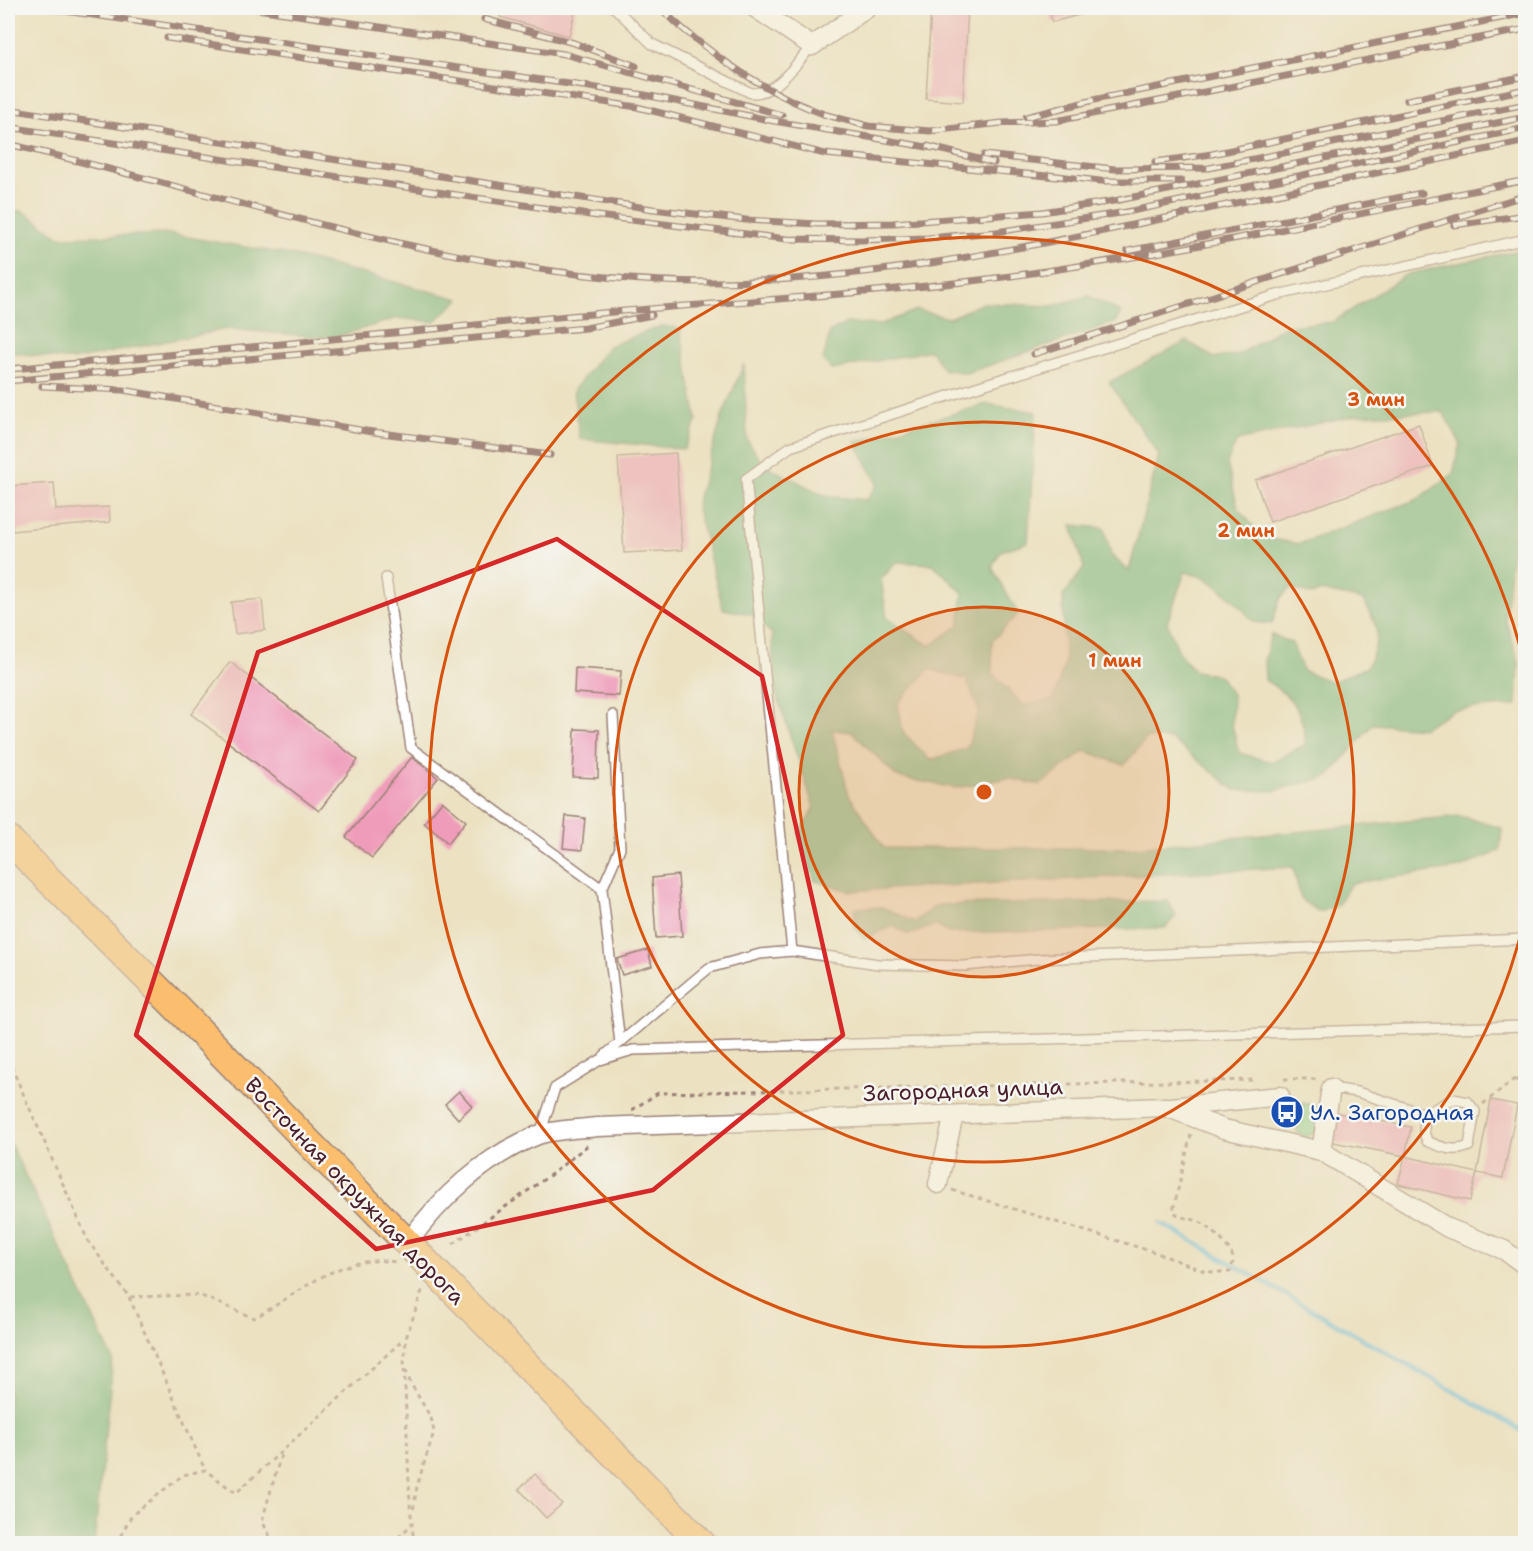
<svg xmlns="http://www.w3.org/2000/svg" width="1533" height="1551" viewBox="0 0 1533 1551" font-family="'Shantell Sans',sans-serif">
<rect width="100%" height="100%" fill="#f6f6f2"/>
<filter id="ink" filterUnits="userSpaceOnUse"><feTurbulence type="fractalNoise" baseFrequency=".0167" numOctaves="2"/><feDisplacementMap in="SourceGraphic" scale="12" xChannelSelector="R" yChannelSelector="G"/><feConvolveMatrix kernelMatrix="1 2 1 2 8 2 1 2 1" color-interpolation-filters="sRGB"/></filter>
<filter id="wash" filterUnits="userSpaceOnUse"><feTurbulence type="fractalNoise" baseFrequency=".008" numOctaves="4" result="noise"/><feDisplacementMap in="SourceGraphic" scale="24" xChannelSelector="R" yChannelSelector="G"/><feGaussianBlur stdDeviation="1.35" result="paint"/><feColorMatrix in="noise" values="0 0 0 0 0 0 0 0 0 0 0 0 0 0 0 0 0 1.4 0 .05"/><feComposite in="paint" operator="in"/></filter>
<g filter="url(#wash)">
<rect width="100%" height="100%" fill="#ece2c2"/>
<!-- green -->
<path fill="#83d191" stroke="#66785e" stroke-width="1.5" d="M1303 1103 1321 1107 1316 1131 1307 1137 1297 1132Z"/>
<!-- forest -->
<path fill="#6ab37b" stroke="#5a6953" stroke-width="1.5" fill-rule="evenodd" d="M8 210 23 211 60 237 170 234 292 255 460 299 434 322 397 318 333 338 227 329 73 360 8 352Z
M1525 249V447L1522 448 1505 619 1519 662 1517 705 1454 710 1422 728 1373 724 1328 777 1273 791 1235 790 1171 739 1147 738 1124 765 1085 751 1040 785 1008 778 956 788 897 777 852 732 832 730 849 795 884 848H1127L1460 816 1502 828 1500 851 1460 868 1351 883 1337 906 1319 912 1301 899 1293 867 850 891 815 881 799 834 814 808 773 683 772 634 751 614 723 609 696 504 723 414 744 364 747 440 764 465 826 496 867 500 878 484 855 442 987 404 1036 412 1028 542 1001 551 992 567 1018 614 992 641V673L1023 705 1053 700 1065 663 1063 596 1084 568 1072 525 1104 528 1111 555 1129 571 1159 455 1109 382 1187 341 1214 358 1238 355 1285 326 1333 322 1407 274ZM1443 412 1460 443 1453 474 1418 499 1299 544 1262 537 1238 508 1227 463 1237 441 1357 415ZM897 562 933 564 963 593 959 625 930 646 887 618 881 579ZM1185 572 1206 578 1236 602 1254 622 1272 624 1280 599 1290 588 1312 595 1321 591 1363 600C1379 627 1382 637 1367 667L1332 682 1303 671 1292 643 1271 634 1264 661 1265 680C1295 699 1302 709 1306 744L1272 762 1239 753 1232 725 1233 696 1220 676 1195 671 1180 654 1167 623ZM929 669 967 680 979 711 967 748 930 760 903 732 898 703Z
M1088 296 1121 312 1116 322 967 373 943 369 931 350 832 370 823 360 830 332 847 323 879 325 917 310 949 318 983 303 1052 306Z
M661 326 680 328 697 420 684 449 580 439 573 391 609 346Z
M1168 901 1176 916 1165 928 949 933 935 925 909 935 893 926 864 939 854 927 855 908 882 907 914 922 937 905Z
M8 1139 113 1359 94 1543H8Z"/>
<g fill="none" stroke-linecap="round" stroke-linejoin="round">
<!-- stream -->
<path stroke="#66bde3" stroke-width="4.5" d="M1161 1223 1526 1433"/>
</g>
<g id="blocks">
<!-- building -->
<path fill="#ef9cba" d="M502 8H576L569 36 500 17Z
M931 8H968L963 102 926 99Z
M1049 8H1106L1052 22Z
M1419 424 1433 466 1270 522 1255 480Z
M676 453 682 550 624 553 618 457Z
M54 483 56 510 109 507 110 522 12 531 9 486Z
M262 599 265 630 235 634 231 602Z
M230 662 358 760 319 811 191 714Z
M575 668 621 671 619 696 574 693Z
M575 729 599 730 598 778 573 777Z
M412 757 438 778 372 858 346 837Z
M442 801 466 821 448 843 424 823Z
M566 816 585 818 582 850 563 848Z
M678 875 682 936 656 938 652 878Z
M648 950 652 966 622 975 617 959Z
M459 1091 472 1106 458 1119 445 1104Z
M1491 1100 1517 1105 1503 1178 1477 1173Z
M1333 1112 1411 1127 1405 1156 1328 1141Z
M1405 1156 1477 1173 1470 1201 1398 1184Z
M535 1474 562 1504 546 1518 519 1489Z"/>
</g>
</g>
<g filter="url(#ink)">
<use href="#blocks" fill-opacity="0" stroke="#9b8076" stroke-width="1.5"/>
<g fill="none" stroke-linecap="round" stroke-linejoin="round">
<!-- service casing -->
<g stroke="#9b8076" stroke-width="12">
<path id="service" d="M615 8 652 44 751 93C778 94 795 64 812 46
M386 578 411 748 602 889 620 1043
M602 889 620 848 613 715
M1526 950 1523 953 1526 966
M792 951 746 479 790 447 992 382 1277 295 1526 239
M604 1056 709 968 760 954 792 951 878 964 964 966 1039 959 1526 939
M1331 1088 1357 1092 1425 1114 1424 1132 1427 1141C1441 1147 1454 1153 1469 1146L1475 1111 1468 1102 1453 1099 1425 1114
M540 1134 555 1088 600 1060 633 1050 1526 1026"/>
</g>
<!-- minor casing -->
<g stroke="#9b8076" stroke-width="21">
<path id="minor" d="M755 8 812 46 867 8
M1171 1107 1280 1096
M1321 1151 1331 1088
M938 1184 954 1115
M407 1244C440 1198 485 1156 538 1135 556 1129 580 1129 598 1127L1166 1107 1224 1129 1321 1151 1448 1228 1504 1250 1526 1266"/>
</g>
<!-- primary casing -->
<g stroke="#9b8076" stroke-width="30">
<path id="primary" d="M8 839 182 1013 702 1544"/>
</g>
<!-- path -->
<path stroke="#9b8076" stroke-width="3" stroke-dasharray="4.5 4.5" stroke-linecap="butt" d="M8 1049 11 1066 88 1241 129 1297 199 1295 254 1318C301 1293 339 1253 395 1262
M1284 1079H1316L1315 1082
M1515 1080 1526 1081
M1483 1104 1513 1080 1526 1076
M632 1110 658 1093 1256 1080
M952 1190 1157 1253 1207 1272H1230C1231 1268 1234 1263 1233 1258 1231 1247 1210 1227 1200 1222 1189 1217 1182 1220 1173 1211L1191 1134
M453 1244 553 1173 589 1144
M129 1297 205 1470
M406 1370 410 1382 431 1418 434 1432 417 1486 413 1512
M116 1544 132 1515 183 1475 205 1470 236 1493 404 1339
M274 1544 262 1521 281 1455
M392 1544 412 1524
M414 1544 410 1505 404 1365 406 1338 423 1288
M1290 1544 1295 1539 1309 1544"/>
<!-- service -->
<use href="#service" stroke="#fff" stroke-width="9"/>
<!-- minor -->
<use href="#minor" stroke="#fff" stroke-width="18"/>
<!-- primary -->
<use href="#primary" stroke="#fbbe6e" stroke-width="27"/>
<!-- rail casing -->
<g stroke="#4a1f2b" stroke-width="7">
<path id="rail" d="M45 8 645 95 774 121 933 148
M250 8 564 54 782 115
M660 8C708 54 767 94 829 116
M484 19 574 43 636 66
M167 38 637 107 825 154 1057 177
M1407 100 1526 76
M8 109 653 209 746 220 818 224 893 223 1042 212 1114 201 1526 117
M823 114 868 126 930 131 1002 123 1056 121 1526 29
M1026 117 1098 99 1526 13
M8 127 590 215 787 239 861 240 928 238 996 232 1127 212 1526 128
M8 144C238 197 476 284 715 282 865 281 1014 250 1161 219 1282 193 1404 167 1526 141
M927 146 994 163
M984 155 1115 169 1209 168 1526 104
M1155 162 1212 154 1526 89
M1049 175 1100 181H1181
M1454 225 1526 215
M1128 251 1422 193
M1034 354 1526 195
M8 369C210 353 411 330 613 312 746 300 879 294 1011 276 1184 252 1354 215 1526 180
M8 381 586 328 652 315
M42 386 123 390 366 431 550 455"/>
</g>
<!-- rail -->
<use href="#rail" stroke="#f6f6f2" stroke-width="4.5" stroke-dasharray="14" stroke-linecap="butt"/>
</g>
</g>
<!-- marked area -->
<path d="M0 0H1533V1551H0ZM557 539 762 676 843 1035 653 1190 376 1249 136 1035 258 652Z" fill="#ece2c2" fill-opacity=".55" fill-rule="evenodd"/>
<path fill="none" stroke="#d62828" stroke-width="4.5" stroke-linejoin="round" d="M557 539 762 676 843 1035 653 1190 376 1249 136 1035 258 652Z"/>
<!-- distance rings -->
<circle cx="984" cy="792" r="185" fill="#d8530f" fill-opacity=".12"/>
<g fill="none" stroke="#d8530f" stroke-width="3">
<circle cx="984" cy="792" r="185"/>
<circle cx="984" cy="792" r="370"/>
<path d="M1525 917A555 555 0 1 1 1525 667"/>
</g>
<!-- icons -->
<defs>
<g id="bus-disc" transform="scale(1.725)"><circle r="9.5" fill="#1a4fb4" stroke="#f6f6f2"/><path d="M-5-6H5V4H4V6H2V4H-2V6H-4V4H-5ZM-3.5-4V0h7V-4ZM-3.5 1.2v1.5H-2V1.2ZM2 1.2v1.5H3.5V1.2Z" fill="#fff"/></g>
</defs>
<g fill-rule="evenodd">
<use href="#bus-disc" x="1287" y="1112"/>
</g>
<g text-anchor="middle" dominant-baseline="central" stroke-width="5" stroke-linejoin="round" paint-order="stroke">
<!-- street labels -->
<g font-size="22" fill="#4a1f2b" stroke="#f6f6f2">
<text transform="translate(963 1090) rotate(-2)">Загородная улица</text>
<text transform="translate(355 1191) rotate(46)">Восточная окружная дорога</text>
</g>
<!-- transit labels -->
<g font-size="22" fill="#164399" stroke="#f6f6f2" text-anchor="start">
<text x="1310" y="1112">Ул. Загородная</text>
</g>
</g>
<circle cx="984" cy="792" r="9" fill="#d8530f" stroke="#f6f6f2" stroke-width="3"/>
<g font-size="18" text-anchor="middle" font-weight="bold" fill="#d8530f" stroke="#f6f6f2" stroke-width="5" stroke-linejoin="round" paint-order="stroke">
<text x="1376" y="406">3 мин</text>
<text x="1246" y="537">2 мин</text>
<text x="1115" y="667">1 мин</text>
</g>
<!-- margin -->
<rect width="1533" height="1551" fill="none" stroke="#f6f6f2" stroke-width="30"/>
</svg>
